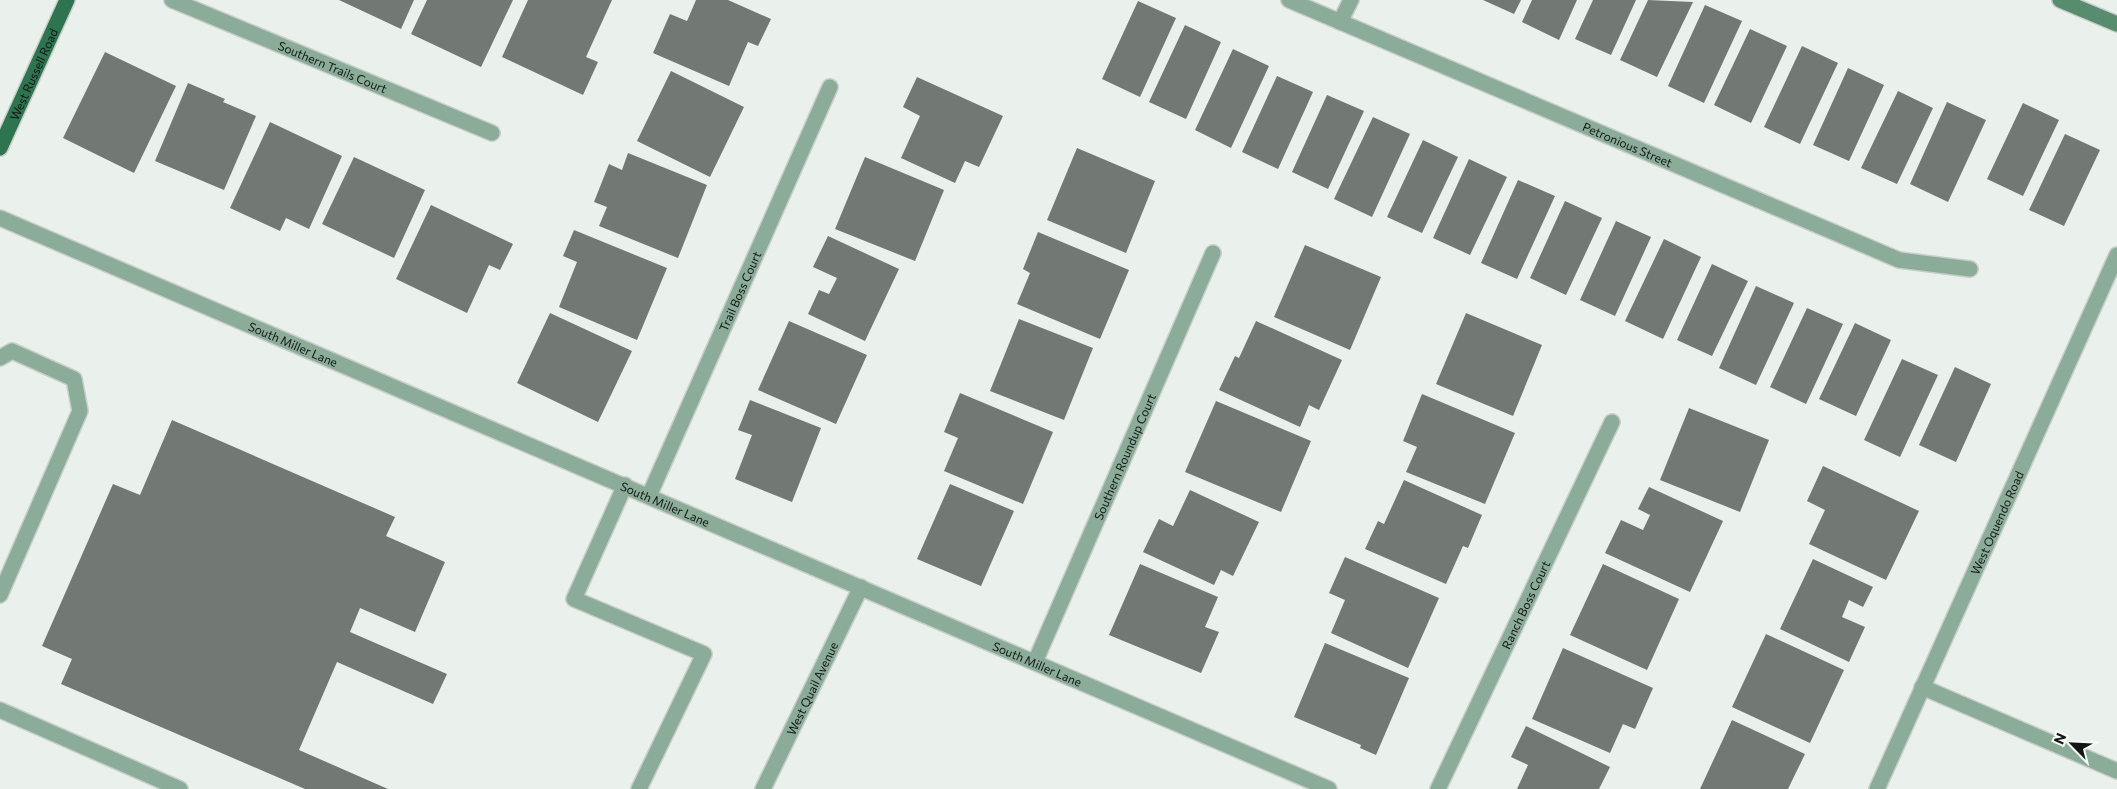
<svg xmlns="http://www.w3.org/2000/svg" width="2117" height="789" viewBox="0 0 2117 789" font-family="Commissioner,sans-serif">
<rect width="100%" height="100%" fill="#eaf1ec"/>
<!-- building -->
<path fill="#727874" d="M339 0H414L401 29Z
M427 0H513L481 67 411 34Z
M528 0H612L586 57 598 62 583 95 502 57Z
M696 0H728L771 19 758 46 748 42 729 86 653 53 670 14 687 21Z
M1483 0H1521L1514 14Z
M1532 0H1577L1559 40 1522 22Z
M1593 0H1636L1611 55 1575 39Z
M1648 0 1693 2 1657 77 1620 60Z
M1138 1 1176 18 1140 97 1102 79Z
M1705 5 1742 21 1704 103 1668 86Z
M1185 25 1221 42 1186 119 1149 102Z
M1750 29 1787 46 1751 123 1714 105Z
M1802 46 1838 63 1800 144 1764 127Z
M1233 49 1269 66 1231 148 1195 130Z
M105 52 176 86 134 173 63 138Z
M1848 68 1884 85 1849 161 1813 145Z
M671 71 744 107 710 177 637 141Z
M1277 76 1313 92 1278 169 1242 152Z
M917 77 1003 116 979 167 965 161 955 183 901 158 920 116 903 107Z
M188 83 225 99 223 102 256 116 224 190 155 161Z
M1898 91 1933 108 1897 184 1861 168Z
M1327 95 1364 111 1328 189 1292 172Z
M1947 102 1986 120 1948 202 1910 184Z
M2023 103 2059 120 2023 196 1987 179Z
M1373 117 1410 134 1372 217 1334 199Z
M270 122 342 156 309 229 286 218 280 231 230 208Z
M2065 134 2100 150 2064 226 2029 210Z
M1423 140 1458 157 1422 233 1387 217Z
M1077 148 1155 181 1126 253 1047 220Z
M628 153 707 185 678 258 599 226 607 207 594 202 609 164 622 170Z
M354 157 425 190 394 258 322 224Z
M865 157 944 190 915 261 835 229Z
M1469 159 1507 177 1470 255 1433 238Z
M1518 180 1555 196 1517 279 1481 263Z
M1565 201 1602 218 1566 295 1530 278Z
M431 205 513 244 500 270 489 265 467 313 396 279Z
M1616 221 1651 237 1615 316 1580 300Z
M574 230 667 268 637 340 559 307 577 262 563 256Z
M1038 232 1129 270 1100 339 1017 304 1030 273 1023 269Z
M828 236 899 269 865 341 808 314 819 290 829 294 837 278 813 267Z
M1664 239 1701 257 1663 339 1625 321Z
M1305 245 1381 277 1350 350 1274 317Z
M1712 264 1748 281 1712 356 1677 340Z
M1756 286 1794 303 1756 385 1719 368Z
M1807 308 1843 324 1806 404 1770 387Z
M550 313 632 351 598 422 517 383Z
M1466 313 1542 345 1513 416 1436 384Z
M1019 319 1093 348 1064 420 990 391Z
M789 321 867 355 836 424 758 390Z
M1256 321 1342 360 1319 410 1309 405 1300 427 1219 390 1235 356 1239 358Z
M1855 323 1891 340 1856 416 1819 399Z
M1902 359 1938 375 1900 457 1864 440Z
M1955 367 1991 384 1956 462 1919 445Z
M960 393 1053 432 1023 504 944 471 958 438 944 432Z
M1422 394 1515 433 1485 504 1406 472 1417 447 1403 441Z
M750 400 821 428 792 502 735 479 752 435 738 430Z
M1216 401 1311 441 1281 512 1185 472Z
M1689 408 1769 440 1740 512 1660 480Z
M172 420 395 517 386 536 445 562 415 632 360 608 350 632 447 674 433 704 337 662 299 750 388 789H305L61 684 72 659 42 646 113 484 140 495Z
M1823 466 1919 511 1886 580 1809 544 1825 510 1807 501Z
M1404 480 1482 515 1468 548 1463 546 1446 584 1365 549 1378 521 1384 524Z
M950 484 1014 511 981 586 917 559Z
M1649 487 1723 521 1690 592 1605 553 1621 520 1643 530 1650 515 1638 509Z
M1190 490 1259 522 1233 576 1221 570 1214 585 1143 552 1159 519 1173 526Z
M1345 557 1439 598 1408 668 1331 633 1345 600 1329 593Z
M1813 559 1873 587 1863 607 1849 600 1842 617 1865 627 1849 662 1780 629Z
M1140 564 1218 597 1205 627 1219 632 1201 673 1109 635Z
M1603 564 1679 599 1647 670 1570 635Z
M1766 634 1844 670 1810 743 1732 707Z
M1325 643 1409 678 1376 755 1360 748 1361 745 1294 717Z
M1563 648 1653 688 1635 729 1623 724 1610 753 1532 719Z
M1732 720 1805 754 1788 789H1700Z
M1526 726 1610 767 1599 789H1517L1528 765 1511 757Z"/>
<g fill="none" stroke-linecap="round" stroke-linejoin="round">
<!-- service casing -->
<g stroke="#c8ceca" stroke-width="18">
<path id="service" d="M0 358 12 351 74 379 80 411 0 595
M625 485 574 599 704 654 639 789
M0 710 180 789"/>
</g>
<!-- minor casing -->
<g stroke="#c8ceca" stroke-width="18">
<g id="minor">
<path id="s1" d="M172 0 492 133"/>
<path id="s2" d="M1289 0 1899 260 1970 269"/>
<path d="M1340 22 1351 0"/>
<path id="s3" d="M0 218 1329 789"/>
<path id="s4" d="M649 496 830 87"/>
<path id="s5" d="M1035 662 1213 253"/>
<path d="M1922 687 2117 771"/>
<path id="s6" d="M763 789 861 587"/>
<path id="s7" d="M1438 789 1612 422"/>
</g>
</g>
<!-- tertiary casing -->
<g stroke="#c8ceca" stroke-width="18">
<g id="tertiary">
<path id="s8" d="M1877 789 2117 255"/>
</g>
</g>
<!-- secondary casing -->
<g stroke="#c8ceca" stroke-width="18">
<path id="secondary" d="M2060 0 2117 24"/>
</g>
<!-- primary casing -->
<g stroke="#c8ceca" stroke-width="18">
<g id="primary">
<path id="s9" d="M0 148 67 0"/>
</g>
</g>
<!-- service -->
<use href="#service" stroke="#8aac98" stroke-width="15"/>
<!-- minor -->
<use href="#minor" stroke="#8aac98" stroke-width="15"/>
<!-- tertiary -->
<use href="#tertiary" stroke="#8aac98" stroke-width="15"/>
<!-- secondary -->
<use href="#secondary" stroke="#578c6e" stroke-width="15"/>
<!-- primary -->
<use href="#primary" stroke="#2e7450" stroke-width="15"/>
</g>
<g text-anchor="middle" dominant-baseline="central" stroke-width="4" stroke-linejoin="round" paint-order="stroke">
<!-- street labels -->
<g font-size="12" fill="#141615" stroke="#f7fefa">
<text stroke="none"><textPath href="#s1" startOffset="174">Southern Trails Court</textPath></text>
<text stroke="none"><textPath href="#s9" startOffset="81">West Russell Road</textPath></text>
<text stroke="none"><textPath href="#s2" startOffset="368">Petronious Street</textPath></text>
<text stroke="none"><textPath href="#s4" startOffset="224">Trail Boss Court</textPath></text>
<text stroke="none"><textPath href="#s3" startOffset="319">South Miller Lane</textPath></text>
<text stroke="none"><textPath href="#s5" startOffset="224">Southern Roundup Court</textPath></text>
<text stroke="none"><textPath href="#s3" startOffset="724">South Miller Lane</textPath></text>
<text stroke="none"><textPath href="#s8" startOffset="292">West Oquendo Road</textPath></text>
<text stroke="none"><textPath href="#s7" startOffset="204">Ranch Boss Court</textPath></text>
<text stroke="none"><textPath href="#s3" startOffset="1129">South Miller Lane</textPath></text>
<text stroke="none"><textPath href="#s6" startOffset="112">West Quail Avenue</textPath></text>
</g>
</g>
<!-- north arrow -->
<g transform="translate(2072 744) rotate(294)" stroke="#f7fefa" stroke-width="4" paint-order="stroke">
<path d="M0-4L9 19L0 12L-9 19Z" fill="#141615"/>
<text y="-8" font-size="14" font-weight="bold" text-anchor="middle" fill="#141615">N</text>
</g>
</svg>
